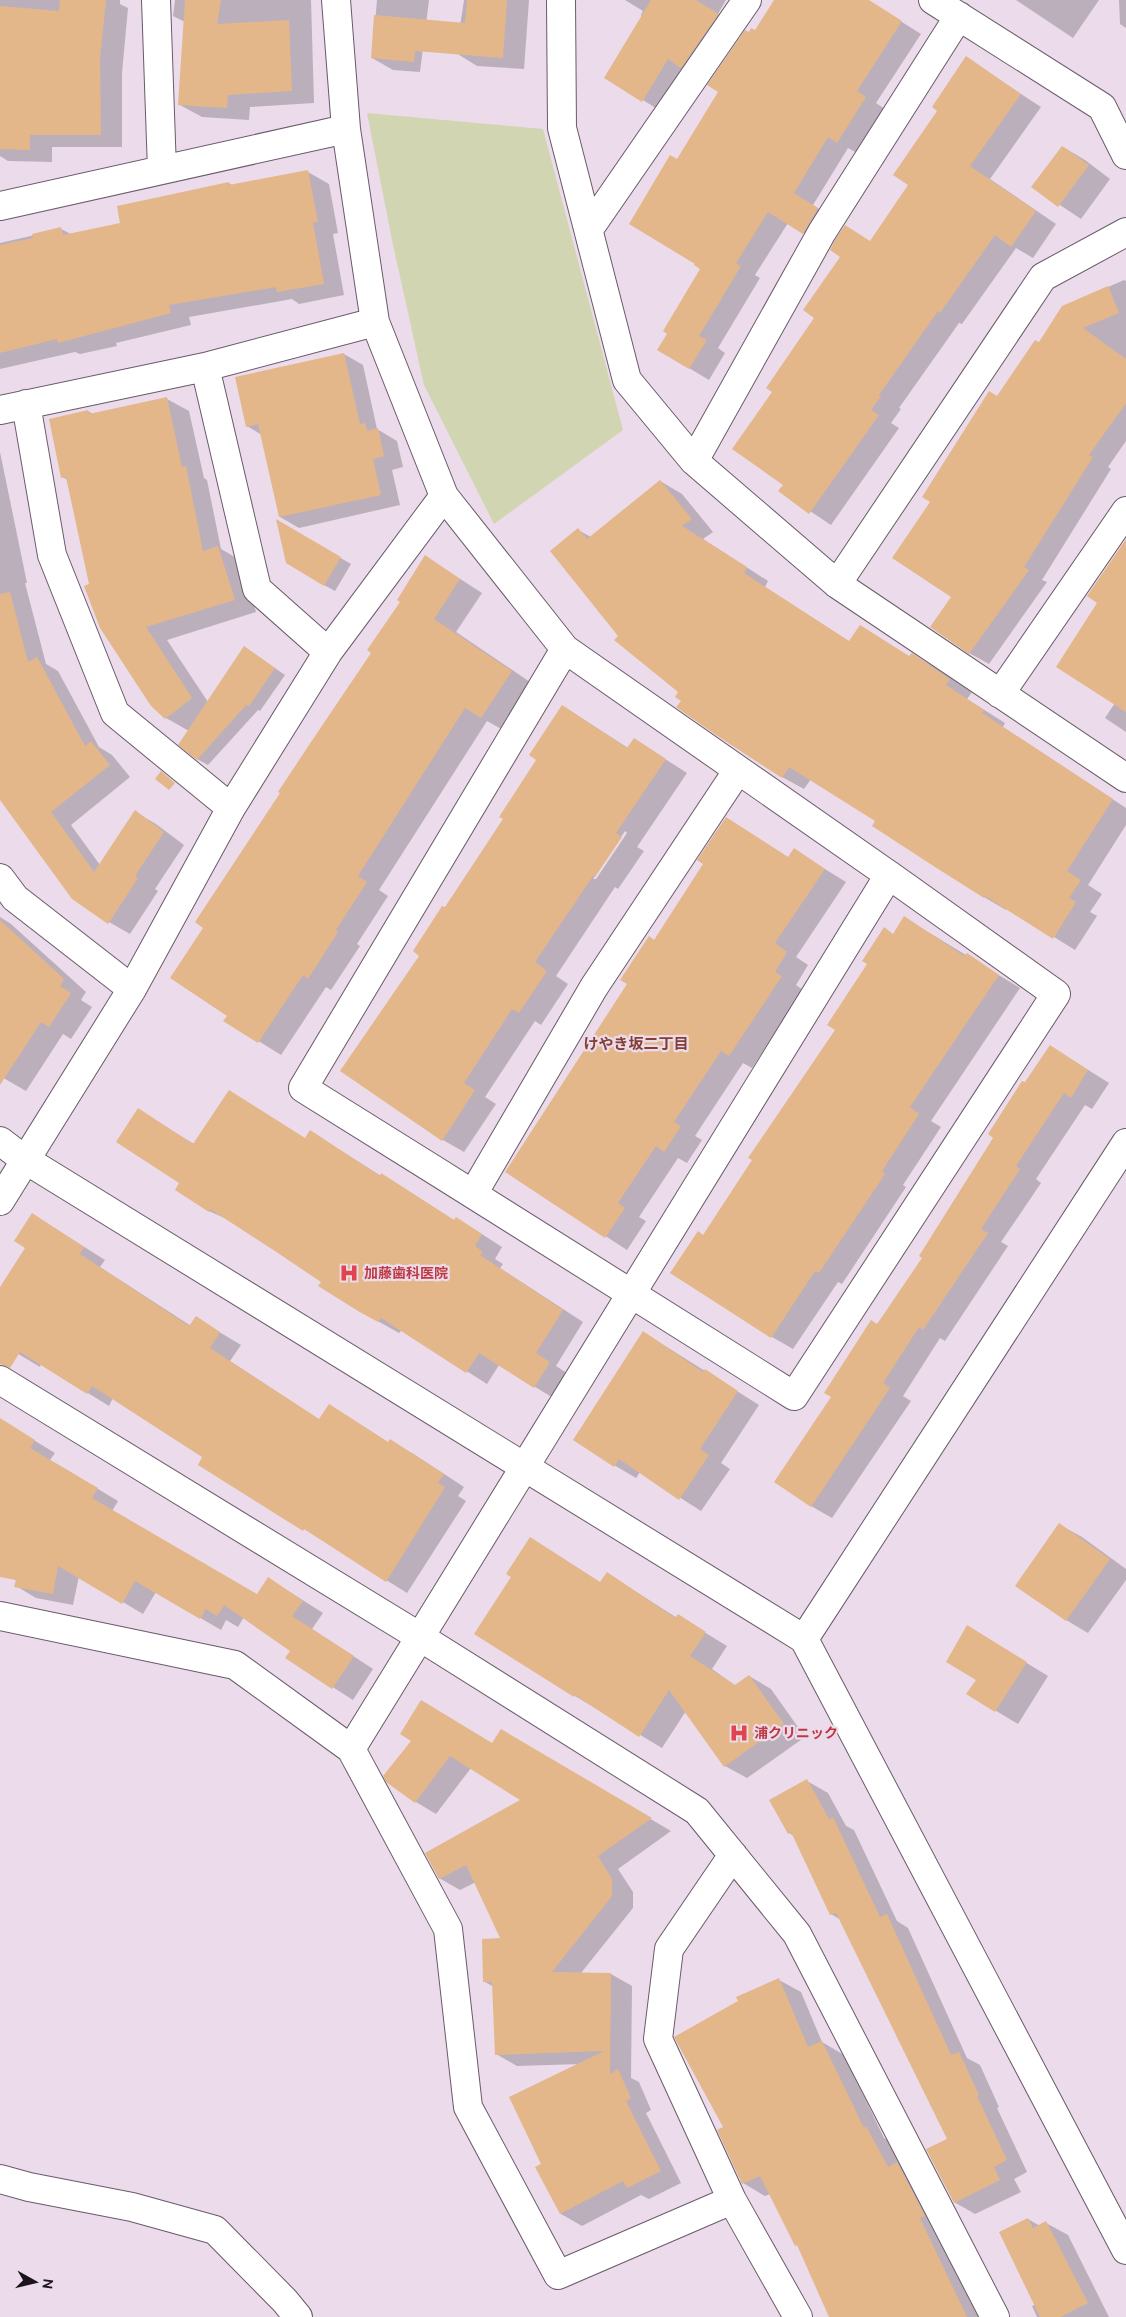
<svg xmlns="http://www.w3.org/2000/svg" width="1126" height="2317" viewBox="0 0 1126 2317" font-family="Ubuntu,'Noto Sans JP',sans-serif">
<rect width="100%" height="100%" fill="#ebdbeb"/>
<!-- green -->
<path fill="#d2d5b1" d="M367 113 543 129 623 430 494 524 424 385 393 245Z"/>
<!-- shadow -->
<path fill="#0003" fill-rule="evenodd" d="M0 0H120V4L128 8 122 73V147H52V162L8 161 0 156Z
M175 0H311L314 103 250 107 249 120 202 117 180 105 185 22 173 16Z
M377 0H429L420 72 393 70 372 58Z
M464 0H529L524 69 477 66 456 53Z
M625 0H726L718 14 738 26 662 112 643 100 641 15 643 11Z
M776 0H867L921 34 876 103 885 109 857 153 848 148 813 205 837 221 823 244 788 223 755 275 760 278 718 348 725 353 709 380 689 368 701 269 678 161 720 92 749 33 755 32Z
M1016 0H1099L1073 38Z
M1119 0H1126V28L1120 24Z
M966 58 1041 107 990 179 1056 224 1033 258 1016 248 962 324 959 323 899 408 901 409 891 423 899 428 831 525 780 491 784 484 774 392 910 185 939 110Z
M1063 147 1085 160 1110 179 1081 219 1033 187Z
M308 172 329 184 338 233 333 234 344 295 299 304 292 299 189 317 191 325 116 343 117 346 80 354 75 352 0 369V243L61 229 71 234 122 224 229 183 233 186Z
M1124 280 1126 281V441L1108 467 1111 469 1042 580 1047 582 989 664 969 653 953 597 997 397 1039 344 1063 307Z
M344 354 363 365 377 429 397 441 403 467 392 470 400 505 299 528 280 517 262 435 247 426Z
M167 399 189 411 204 478 207 480 221 549 240 560 256 612 167 640 208 702 244 647 285 675 260 711 258 710 208 765 197 759 189 731 166 718 152 705 91 584 68 480 62 477 88 411 94 415Z
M0 452 27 583H25L46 664 58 671 99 747 112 755 130 777 71 825 100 865 135 812 156 824 184 845 155 889 158 891 130 934 109 922 0 790Z
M660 481 682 494 713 532 703 539 768 581 765 587 850 642 910 657 912 654 934 667 972 692 967 699 1005 723 1003 727 1126 808V825L1088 885 1102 894 1090 912 1097 916 1075 950 1007 908 1006 910 984 897 877 821 811 779 804 789 782 777 682 700 680 691 620 636 578 530 591 537Z
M278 522 351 564 335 591 324 585Z
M426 557 482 593 456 632 533 684 503 730 487 721 379 890 388 896 357 944 360 946 331 990 326 987 281 1055 225 1020 228 1016 205 928 373 652Z
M1126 678V732L1105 718 1115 703Z
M563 706 628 748 634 739 687 773 637 847 644 851 618 889 615 887 556 976 568 984 541 1025 535 1021 485 1097 496 1104 464 1152 443 1140 421 956 445 909 504 818 538 760ZM625 831 627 833 596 879H593Z
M726 818 789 858 794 850 846 882 796 957 808 965 796 985 803 990 752 1068 743 1063 695 1136 702 1140 687 1163 678 1158 639 1217 646 1221 627 1250 507 1172 705 863Z
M0 917 11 924 86 992 81 1000 92 1007 71 1039 63 1034 26 1091 0 1076Z
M905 918 1020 988 931 1121 941 1127 903 1185 906 1187 842 1284 838 1282 793 1349 772 1337 703 1236 837 1030 884 929 894 935Z
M1050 1046 1109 1083 1092 1109 1085 1105 1036 1179 1041 1183 1001 1242 1008 1246 945 1341 940 1338 903 1396 911 1401 832 1518 811 1506 832 1397 877 1325 923 1257 1026 1084Z
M138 1110 194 1144 306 1139 310 1131 381 1176 382 1175 402 1187 455 1221 477 1231 502 1247 495 1259 503 1264 500 1268 583 1322 556 1366 570 1375 555 1399 499 1365 487 1384 402 1330 399 1333 358 1310 322 1282 231 1221 209 1211 180 1183Z
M32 1214 105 1260 100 1267 191 1326 196 1318 241 1345 230 1361 320 1420 330 1405 389 1443 412 1453 464 1487 458 1496 466 1501 407 1593 263 1503 204 1457 113 1398 109 1406 41 1364 40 1367 0 1343V1289L27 1248Z
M643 1332 759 1405 721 1463 730 1469 701 1511 640 1472 636 1478 614 1465Z
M0 1429 27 1436 55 1453 50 1460 118 1501 112 1511 257 1595 268 1578 323 1613 312 1629 373 1669 353 1700 287 1658 292 1650 244 1617 238 1627 226 1620 221 1630 156 1592 143 1614 79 1576 73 1605 36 1598 16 1586 17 1581 0 1572Z
M1060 1525 1082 1537 1126 1569V1580L1088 1633 1066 1620Z
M531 1538 601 1583 607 1573 677 1618 678 1616 727 1646 712 1669 736 1686 749 1676 771 1689 805 1737 747 1778 725 1766 686 1711 662 1748 575 1696 513 1577Z
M989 1640 1048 1676 1018 1724 968 1694 977 1679Z
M501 1731 671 1831 618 1869 633 1892V1908L581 1973 611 1974 632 1986 631 2078 639 2082 651 2110 646 2113 681 2183 649 2199 641 2195 582 2226 561 2214 542 2165 581 2064 517 2066 496 2054 494 1987 485 1982 502 1940 476 1882 460 1890 439 1878 522 1800 471 1768 436 1814 416 1802 413 1740 493 1744Z
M807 1781 828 1793 846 1826 854 1830 897 1921 908 1928 967 2058 980 2065 999 2107 997 2108 1027 2172 1014 2179 1021 2192 975 2214 954 2202 949 2139 841 1920 831 1914 794 1836 789 1833Z
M779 1980 801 1992 822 2042 844 2055 884 2138 888 2140 982 2317H833L800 2247 796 2245 770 2194 765 2196 743 2183 725 2128Z
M1028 2219 1040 2226 1046 2223 1068 2235 1109 2317H1037L1032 2306 1035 2305Z"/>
<!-- building -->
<path fill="#e3b78a" d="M60 0H106L100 59 101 135H30V150L0 149V6L59 11Z
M185 0H221L217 24 289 20 292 91 228 95 227 108 178 105Z
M467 0H507L503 58 415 51 414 62 371 58 374 15 465 23Z
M651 0H696L719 14 681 68 668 59 642 102 604 78Z
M774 0H869L902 21 857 91 866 97 837 143 828 137 794 193 818 208 803 234 768 212 736 263 741 266 699 336 707 340 689 369 657 350 667 334 663 331 700 269 694 265 695 264 629 224 670 155 677 159 718 92 707 85 745 30 749 32 751 28 755 30Z
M966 56 1021 94 970 166 1036 211 1011 247 995 235 940 313 938 311 879 395 881 396 871 410 879 415 809 514 778 491 783 485 732 449 772 392 766 388 814 318 803 310 840 257 830 250 835 240 845 225 870 241 908 185 893 175 937 111 932 107Z
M1062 146 1089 165 1058 207 1031 187Z
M308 170 318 222 313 223 324 284 277 292 276 287 169 305 171 313 58 343 57 339 0 353V245L33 238 32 234 61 227 63 235 120 223 117 206 229 182V185Z
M1108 286 1119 313 1083 328 1126 359V403L1089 455 1093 457 1024 567 1029 570 969 654 930 627 951 597 892 558 930 502 922 497 989 391 997 396 1035 340 1039 342 1062 306Z
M344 353 360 424 365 423 367 431 378 428 384 456 373 459 381 495 279 517 258 424 246 427 235 377Z
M167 397 182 467 186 466 203 551 218 546 235 600 146 627 192 698 165 719 151 706 100 628 84 586 89 584 66 477 61 478 49 419 88 410 89 414Z
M660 480 692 519 682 526 747 567 744 573 849 641 860 625 909 656 912 653 950 679 946 685 984 710 982 713 1113 799 1067 871 1081 880 1069 898 1076 902 1053 939 985 896 984 898 935 867 872 826 875 821 789 767 782 778 716 735 676 707 681 701 675 697 678 692 614 640 618 636 550 551 578 528 587 539Z
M276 519 341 557 324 586 286 563Z
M1126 539V712L1056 667 1097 603 1087 596Z
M425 555 460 579 434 619 512 671 481 718 465 708 358 876 367 882 336 930 338 932 308 979 303 975 258 1043 223 1021 227 1016 170 978 203 928 195 922 280 793 278 792 307 748 371 653 367 650 400 602 397 600Z
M10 592 28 662 37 657 85 746 91 741 110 765 51 812 94 872 135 810 164 832 135 876 138 878 108 924 72 899 0 800V594Z
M244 646 275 668 249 706 246 705 197 760 178 745Z
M562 705 627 748 634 738 666 759 616 833 622 837 595 877 593 876 535 962 547 971 519 1013 512 1009 464 1083 475 1090 442 1141 340 1071 419 956 413 951 442 906 445 907 503 819 499 817 536 760 529 755Z
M161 771 175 783 169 790 155 779Z
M726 817 788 857 794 848 825 869 775 943 787 952 775 972 782 976 729 1056 721 1051 674 1122 681 1126 664 1152 656 1146 618 1203 625 1208 605 1238 505 1172 627 984 620 980 649 936 654 940 703 864 697 860Z
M904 916 964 956 967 953 999 975 910 1107 919 1114 882 1171 885 1174 819 1273 815 1271 771 1338 670 1273 698 1231 703 1235 752 1160 748 1158 835 1030 827 1025 867 964 862 961 884 927 893 934Z
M0 920 64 979 60 986 71 993 49 1027 41 1022 0 1085Z
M1050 1045 1088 1070 1071 1098 1064 1093 1016 1166 1020 1169 981 1229 988 1233 923 1330 919 1327 883 1383 890 1388 811 1507 774 1482 831 1397 824 1393 871 1320 877 1324 884 1314 922 1258 919 1256 993 1138 988 1134 1022 1081 1025 1082Z
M229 1090 305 1138 310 1130 380 1176 381 1173 454 1220 456 1217 482 1234 475 1246 483 1252 480 1255 563 1310 536 1353 550 1362 534 1388 479 1353 466 1373 381 1318 378 1322 358 1311 318 1286 321 1282 275 1251 210 1209 209 1212 175 1190 179 1183 116 1142 138 1108 193 1144Z
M32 1213 84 1247 80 1254 189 1326 196 1316 220 1332 210 1348 319 1419 329 1404 388 1442 390 1439 444 1474 438 1483 445 1487 386 1582 304 1529 303 1531 198 1465 202 1457 92 1386 87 1394 20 1352 10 1368 0 1364V1287L25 1248 14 1241Z
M643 1331 703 1372 705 1369 738 1391 700 1449 709 1455 679 1500 619 1459 614 1467 573 1440Z
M0 1418 35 1440 30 1448 98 1488 92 1498 257 1594 268 1577 303 1601 292 1616 354 1656 332 1689 285 1658 290 1651 224 1605 217 1616 206 1609 200 1619 135 1581 122 1604 58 1566 53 1594 14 1587 16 1580 0 1577Z
M1059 1523 1110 1559 1066 1621 1015 1586Z
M530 1537 600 1582 607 1572 675 1618 678 1614 706 1632 690 1656 735 1685 749 1675 784 1724 724 1767 669 1690 639 1737 575 1695 574 1697 474 1634 511 1577 506 1574Z
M967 1625 1027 1662 995 1712 966 1694 976 1680 946 1662Z
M421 1700 492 1743 501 1729 652 1818 598 1856 612 1879V1896L552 1972 611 1973 610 2074 618 2069 631 2098 626 2101 661 2171 627 2188 623 2181 560 2214 535 2167 541 2164 509 2097 604 2051 495 2055 492 1982H483L482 1939 500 1938 466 1865 439 1879 425 1853 520 1800 450 1756 415 1803 386 1782 383 1776 411 1741 400 1734Z
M807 1779 829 1819 833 1817 880 1917 887 1914 951 2055 959 2052 979 2095 977 2096 1007 2160 994 2167 1000 2180 954 2203 926 2149 947 2139 836 1913 830 1915 791 1832 788 1834 769 1800Z
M779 1978 808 2047 822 2041 864 2128 866 2126 888 2167 897 2162 925 2216 920 2218 967 2317H829L797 2245 795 2246 760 2176 742 2184 717 2130 723 2127 674 2037 738 2001 736 1997Z
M1028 2218 1033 2228 1046 2221 1088 2303 1060 2317H1040L999 2232Z"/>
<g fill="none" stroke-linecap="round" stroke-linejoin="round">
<!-- minor casing -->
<g stroke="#695b69" stroke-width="30">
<path id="minor" d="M156 0 162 170
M336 0 346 129 375 322 444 496 565 649
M561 0 562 128 627 380 694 461 837 584 1126 778
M933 0 1102 107 1126 155
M0 206 346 129
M589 229 747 0
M205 367 257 589 328 652
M0 410 205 367 375 322
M694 461 822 232 959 16
M837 584 1043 277 1126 232
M1000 694 1126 511
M231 808 328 652 444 496
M0 878 15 898 132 989 231 808 115 713 52 555 26 404
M473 1194 594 987 738 770
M0 1201 132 989
M0 1380 412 1632 697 1811 797 1934 995 2317
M0 1616 235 1665 351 1749 448 1929 468 2107 558 2275 732 2200 798 2317
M351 1749 889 875 1056 994 794 1396C630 1293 467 1190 303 1088L565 649 889 875
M0 2179 29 2187 132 2207 215 2230 285 2301 298 2317
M732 2200 658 2039 669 1949 733 1855"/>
</g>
<!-- tertiary casing -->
<g stroke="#695b69" stroke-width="30">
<path id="tertiary" d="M0 1141 21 1157 804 1639 1126 2250
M804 1639 1126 1143"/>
</g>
<!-- minor -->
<use href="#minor" stroke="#fff" stroke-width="28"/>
<!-- tertiary -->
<use href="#tertiary" stroke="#fff" stroke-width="28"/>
</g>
<!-- icons -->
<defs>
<g id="hospital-bare" transform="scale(1.5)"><path d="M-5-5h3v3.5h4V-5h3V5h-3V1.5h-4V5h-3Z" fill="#e0444e" stroke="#ebdbeb" stroke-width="2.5" paint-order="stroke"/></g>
</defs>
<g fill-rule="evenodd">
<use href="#hospital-bare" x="349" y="1273"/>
<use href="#hospital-bare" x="739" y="1733"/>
</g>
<g text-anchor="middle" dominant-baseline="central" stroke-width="4.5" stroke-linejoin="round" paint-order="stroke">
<!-- health labels -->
<g font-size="14" font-weight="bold" fill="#be3a42" stroke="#ebdbeb" text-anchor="start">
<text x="364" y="1273">加藤歯科医院</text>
<text x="754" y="1733">浦クリニック</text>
</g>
<!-- neighbourhood labels -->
<g font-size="15" font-weight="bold" fill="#853e33" stroke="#ebdbeb">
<text x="636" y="1043">けやき坂二丁目</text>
</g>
</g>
<!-- north arrow -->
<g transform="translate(35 2282) rotate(98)" stroke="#ebdbeb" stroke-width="4" paint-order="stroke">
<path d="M0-4L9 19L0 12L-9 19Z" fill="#1a151a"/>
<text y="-8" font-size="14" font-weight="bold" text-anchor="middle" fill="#1a151a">N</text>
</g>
</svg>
